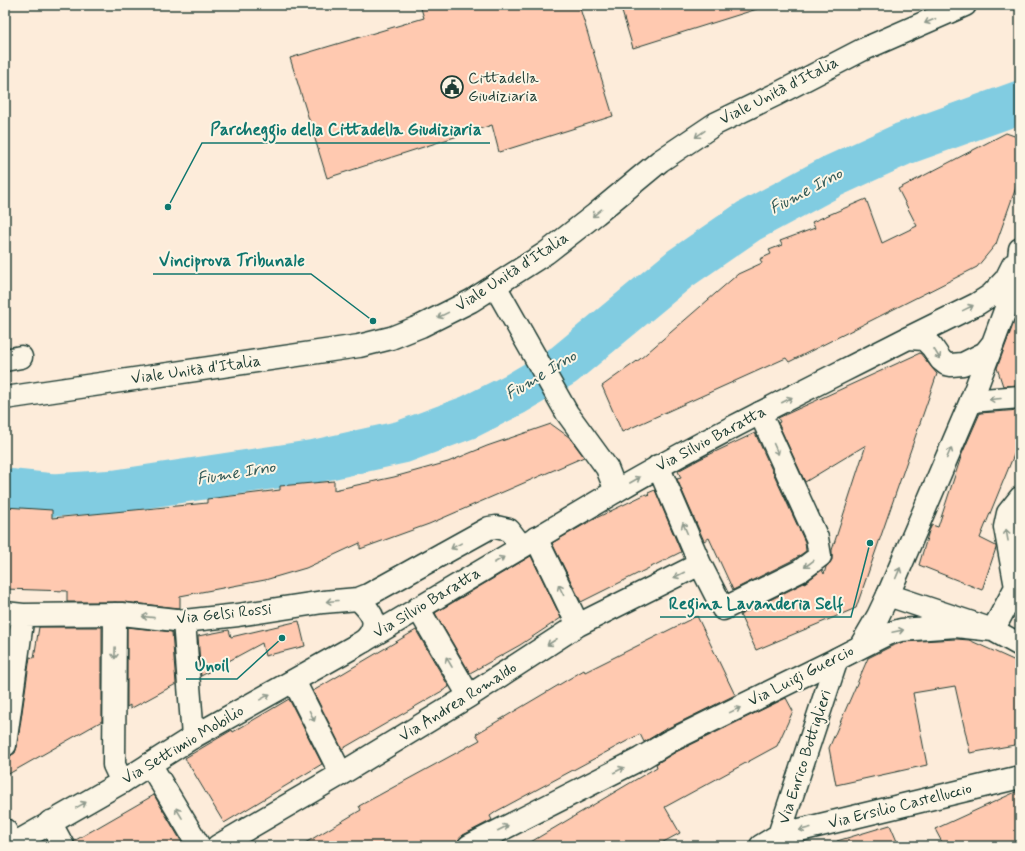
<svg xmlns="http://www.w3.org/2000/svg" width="1025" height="851" viewBox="0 0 1025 851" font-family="Mynerve,sans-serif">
<rect width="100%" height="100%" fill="#fdecda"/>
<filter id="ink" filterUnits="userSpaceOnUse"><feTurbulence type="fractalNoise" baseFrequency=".025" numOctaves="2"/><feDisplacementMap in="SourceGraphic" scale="8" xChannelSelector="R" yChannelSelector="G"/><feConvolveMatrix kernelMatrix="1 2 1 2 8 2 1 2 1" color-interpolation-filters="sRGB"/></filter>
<g filter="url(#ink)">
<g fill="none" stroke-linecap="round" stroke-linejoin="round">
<!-- river -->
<path stroke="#81cce1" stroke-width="43" d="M5 490 53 495 117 491 316 461 402 442 469 417 515 394 564 365 681 268 749 221 831 177 903 144 1020 102"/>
</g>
<!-- building -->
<path fill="#ffc9b0" stroke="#1f3d34" d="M420 5H579L613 116 499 152 492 125 327 178 290 58 424 18Z
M620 5H756L757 9 633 48Z
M1006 133 1020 138V176L996 244 977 267 789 362 786 358 622 432 602 386 640 359 738 274 762 263 760 259 771 254 769 250 782 245 780 241 815 228 812 222 866 199 882 243 917 226 898 189Z
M1020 306V385L1003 386 997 368Z
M920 353 937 374 856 608 756 650 740 615 806 582 822 570 824 574 826 567 832 560V550L866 445 805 482 778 423 780 422 778 418Z
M1020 410V440L980 538 996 546V548L982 590 919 565 929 531 932 525 938 527 962 454 980 413Z
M551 424 569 437 584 457 429 524 360 549V543L306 568 265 580 180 596V608L123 602H67V591L5 589V507L52 510V518L207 503V499L280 490V486L334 481V490L394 477 448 462 487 446Z
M755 433 805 542 806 551 793 560 733 590 709 538 704 541 677 479 681 478 678 471 700 459Z
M655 490 681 552 581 602 552 543 594 519 646 494 649 496 648 493Z
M531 556 561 618 520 645 470 673 435 613Z
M697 616 735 695 664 730 644 742 640 734 497 811 490 816 492 820 463 835 458 840 457 846H300L361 810 359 806 480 740 476 734 584 670 585 672Z
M299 621 305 646 265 656 262 643 201 676 198 636 229 630 231 637Z
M39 627H102V721L5 776V757L10 756 15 753 17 747 30 657 34 658Z
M127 627 172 632 176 684 130 709V705L127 707Z
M416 630 449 687 342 749 313 691Z
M956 639 969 640 1020 663V744L970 753 955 686 913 693 927 765 836 785 829 748 868 658 892 646 903 642Z
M786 698 793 711 777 746 665 807 680 833 656 846H524L657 767 656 764 676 752Z
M289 699 322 764 224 823 185 758 232 730 233 732Z
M1020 790V846H944L935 829Z
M154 795 184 846H75L74 841Z
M890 825 899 846H838L837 841Z"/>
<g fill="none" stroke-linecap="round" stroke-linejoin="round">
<!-- street casing -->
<g stroke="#1f3d34" stroke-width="25">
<path id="street" d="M495 286 567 413 607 468 616 491
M5 360 21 357
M971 401 1020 397
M658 466 700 564
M536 538 578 625
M1016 587 1005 527 1008 513 1020 498
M888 595 993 630 1020 645
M358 599 368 595 489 528 496 527 509 530 519 543 518 549
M418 608 469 696
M5 613 23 615 122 614 184 621 238 615 323 602 358 599C373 613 381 624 364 641
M115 614 114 765 122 782
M184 621 193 737
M993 630 1016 587 1020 586
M294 681 341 774
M5 745 23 615
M150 764 199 846
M50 822 63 846
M5 830 13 844
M779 835 1020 777
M218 846 341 774 469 696 578 625 700 564 723 609 800 571 820 556 817 538 760 413
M761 846 779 835 837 659 887 634 901 630 956 626 993 630"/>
</g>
<!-- secondary casing -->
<g stroke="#1f3d34" stroke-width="25">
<path id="secondary" d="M908 338 977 304 991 295 1006 279 1013 265
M5 398 359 346 391 338 421 326 471 301 546 253 596 214 660 161 715 124 777 94 862 50 965 5
M10 846 122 782 193 737 357 645 616 491C711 436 810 388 908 338L924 339 932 347 941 360 946 364 951 365 963 364 985 353 993 343 1013 289 1018 267 1020 249
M469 846 640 759 670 741 837 659 860 647 878 616 888 595 971 401 993 343"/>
</g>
<!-- street -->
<use href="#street" stroke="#fcf5e5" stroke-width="22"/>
<!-- secondary -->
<use href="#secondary" stroke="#fcf5e5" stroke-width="22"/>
</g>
<!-- one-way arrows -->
<defs><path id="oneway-shaft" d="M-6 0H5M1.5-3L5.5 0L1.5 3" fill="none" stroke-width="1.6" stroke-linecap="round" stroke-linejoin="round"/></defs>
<g stroke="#8e998c">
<use href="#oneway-shaft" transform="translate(930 21) rotate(157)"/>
<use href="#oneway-shaft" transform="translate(700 134) rotate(145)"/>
<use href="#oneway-shaft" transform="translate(597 213) rotate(141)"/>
<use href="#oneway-shaft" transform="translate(968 308) rotate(-26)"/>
<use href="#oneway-shaft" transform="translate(443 315) rotate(154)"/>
<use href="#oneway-shaft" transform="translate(937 354) rotate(59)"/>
<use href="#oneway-shaft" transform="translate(995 399) rotate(175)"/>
<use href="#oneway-shaft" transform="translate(787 400) rotate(-27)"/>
<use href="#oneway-shaft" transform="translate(776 449) rotate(66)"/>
<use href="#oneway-shaft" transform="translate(949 453) rotate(-67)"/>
<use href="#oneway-shaft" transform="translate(635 480) rotate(-30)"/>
<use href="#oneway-shaft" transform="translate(685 528) rotate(-113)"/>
<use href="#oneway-shaft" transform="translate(1007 535) rotate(-100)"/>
<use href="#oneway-shaft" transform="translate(456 546) rotate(151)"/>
<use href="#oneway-shaft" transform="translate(499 560) rotate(-30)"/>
<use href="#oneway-shaft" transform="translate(809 564) rotate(143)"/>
<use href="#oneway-shaft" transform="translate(898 573) rotate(-67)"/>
<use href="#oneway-shaft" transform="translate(679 575) rotate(153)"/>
<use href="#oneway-shaft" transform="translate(561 590) rotate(-116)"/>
<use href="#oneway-shaft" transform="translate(332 601) rotate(175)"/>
<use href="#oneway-shaft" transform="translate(148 617) rotate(-174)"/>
<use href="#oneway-shaft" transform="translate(898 631) rotate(-12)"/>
<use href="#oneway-shaft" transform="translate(552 642) rotate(147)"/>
<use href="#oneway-shaft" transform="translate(115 653) rotate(91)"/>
<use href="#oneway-shaft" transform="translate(449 662) rotate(-120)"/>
<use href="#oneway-shaft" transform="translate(265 697) rotate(-29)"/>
<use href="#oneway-shaft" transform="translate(735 710) rotate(-26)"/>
<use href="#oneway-shaft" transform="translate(312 716) rotate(64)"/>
<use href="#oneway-shaft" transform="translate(619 770) rotate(-27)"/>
<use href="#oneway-shaft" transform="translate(81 805) rotate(-29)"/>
<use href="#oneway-shaft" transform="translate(179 813) rotate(-121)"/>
<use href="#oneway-shaft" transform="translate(503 828) rotate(-27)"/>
<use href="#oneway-shaft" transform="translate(805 829) rotate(166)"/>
</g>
</g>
<!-- icons -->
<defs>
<g id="civic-ring" transform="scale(1.15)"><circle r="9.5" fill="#fcf5e5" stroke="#1f3d34" stroke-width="1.5"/><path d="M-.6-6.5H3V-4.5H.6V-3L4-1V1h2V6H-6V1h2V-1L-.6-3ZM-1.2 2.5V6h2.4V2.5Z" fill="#1f3d34"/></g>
</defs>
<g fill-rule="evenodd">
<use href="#civic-ring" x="452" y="87"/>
</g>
<g text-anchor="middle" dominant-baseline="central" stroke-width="4" stroke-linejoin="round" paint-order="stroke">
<!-- poi labels -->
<g font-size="16" fill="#1f3d34" stroke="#fcf5e5" text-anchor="start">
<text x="468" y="78">Cittadella<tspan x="468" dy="18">Giudiziaria</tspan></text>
</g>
<!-- street labels -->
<g font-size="16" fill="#1f3d34" stroke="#fcf5e5">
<text transform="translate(779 91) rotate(-27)">Viale Unità d'Italia</text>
<text transform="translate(512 272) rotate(-33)">Viale Unità d'Italia</text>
<text transform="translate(196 370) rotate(-8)">Viale Unità d'Italia</text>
<text transform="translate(711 439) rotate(-28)">Via Silvio Baratta</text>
<text transform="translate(427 603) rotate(-31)">Via Silvio Baratta</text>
<text transform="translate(224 614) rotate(-6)">Via Gelsi Rossi</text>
<text transform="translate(801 676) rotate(-27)">Via Luigi Guercio</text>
<text transform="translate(458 702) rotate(-32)">Via Andrea Romaldo</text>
<text transform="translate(183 745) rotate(-31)">Via Settimio Mobilio</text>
<text transform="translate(805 757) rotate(-72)">Via Enrico Bottiglieri</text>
<text transform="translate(900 806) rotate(-14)">Via Ersilio Castelluccio</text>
</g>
<!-- water labels -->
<g font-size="17" font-style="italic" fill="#335a57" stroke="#fcf5e5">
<text transform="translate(806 191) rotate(-28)">Fiume Irno</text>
<text transform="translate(541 375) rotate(-31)">Fiume Irno</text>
<text transform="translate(236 473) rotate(-9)">Fiume Irno</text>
</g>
</g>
<!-- callouts -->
<path fill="none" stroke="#0f766e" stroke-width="1.5" d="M168 207L202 143H490M373 321L311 274H153M870 543L851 617H660M282 638L237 679H186"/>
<g fill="#0f766e" stroke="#fcf5e5" stroke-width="1.5">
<circle cx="168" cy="207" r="4"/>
<circle cx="373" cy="321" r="4"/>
<circle cx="870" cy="543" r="4"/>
<circle cx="282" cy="638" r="4"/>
</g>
<g font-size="17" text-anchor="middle" font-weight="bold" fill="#0f766e" stroke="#fcf5e5" stroke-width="4" stroke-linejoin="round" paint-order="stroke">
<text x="346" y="135">Parcheggio della Cittadella Giudiziaria</text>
<text x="232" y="266">Vinciprova Tribunale</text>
<text x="756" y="609">Regina Lavanderia Self</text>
<text x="212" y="671">Unoil</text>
</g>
<!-- margin -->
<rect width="1025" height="851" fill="none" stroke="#fcf5e5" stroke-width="20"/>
<rect x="10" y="10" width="1005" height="831" fill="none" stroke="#1f3d34" stroke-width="1.5" filter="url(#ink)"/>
</svg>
